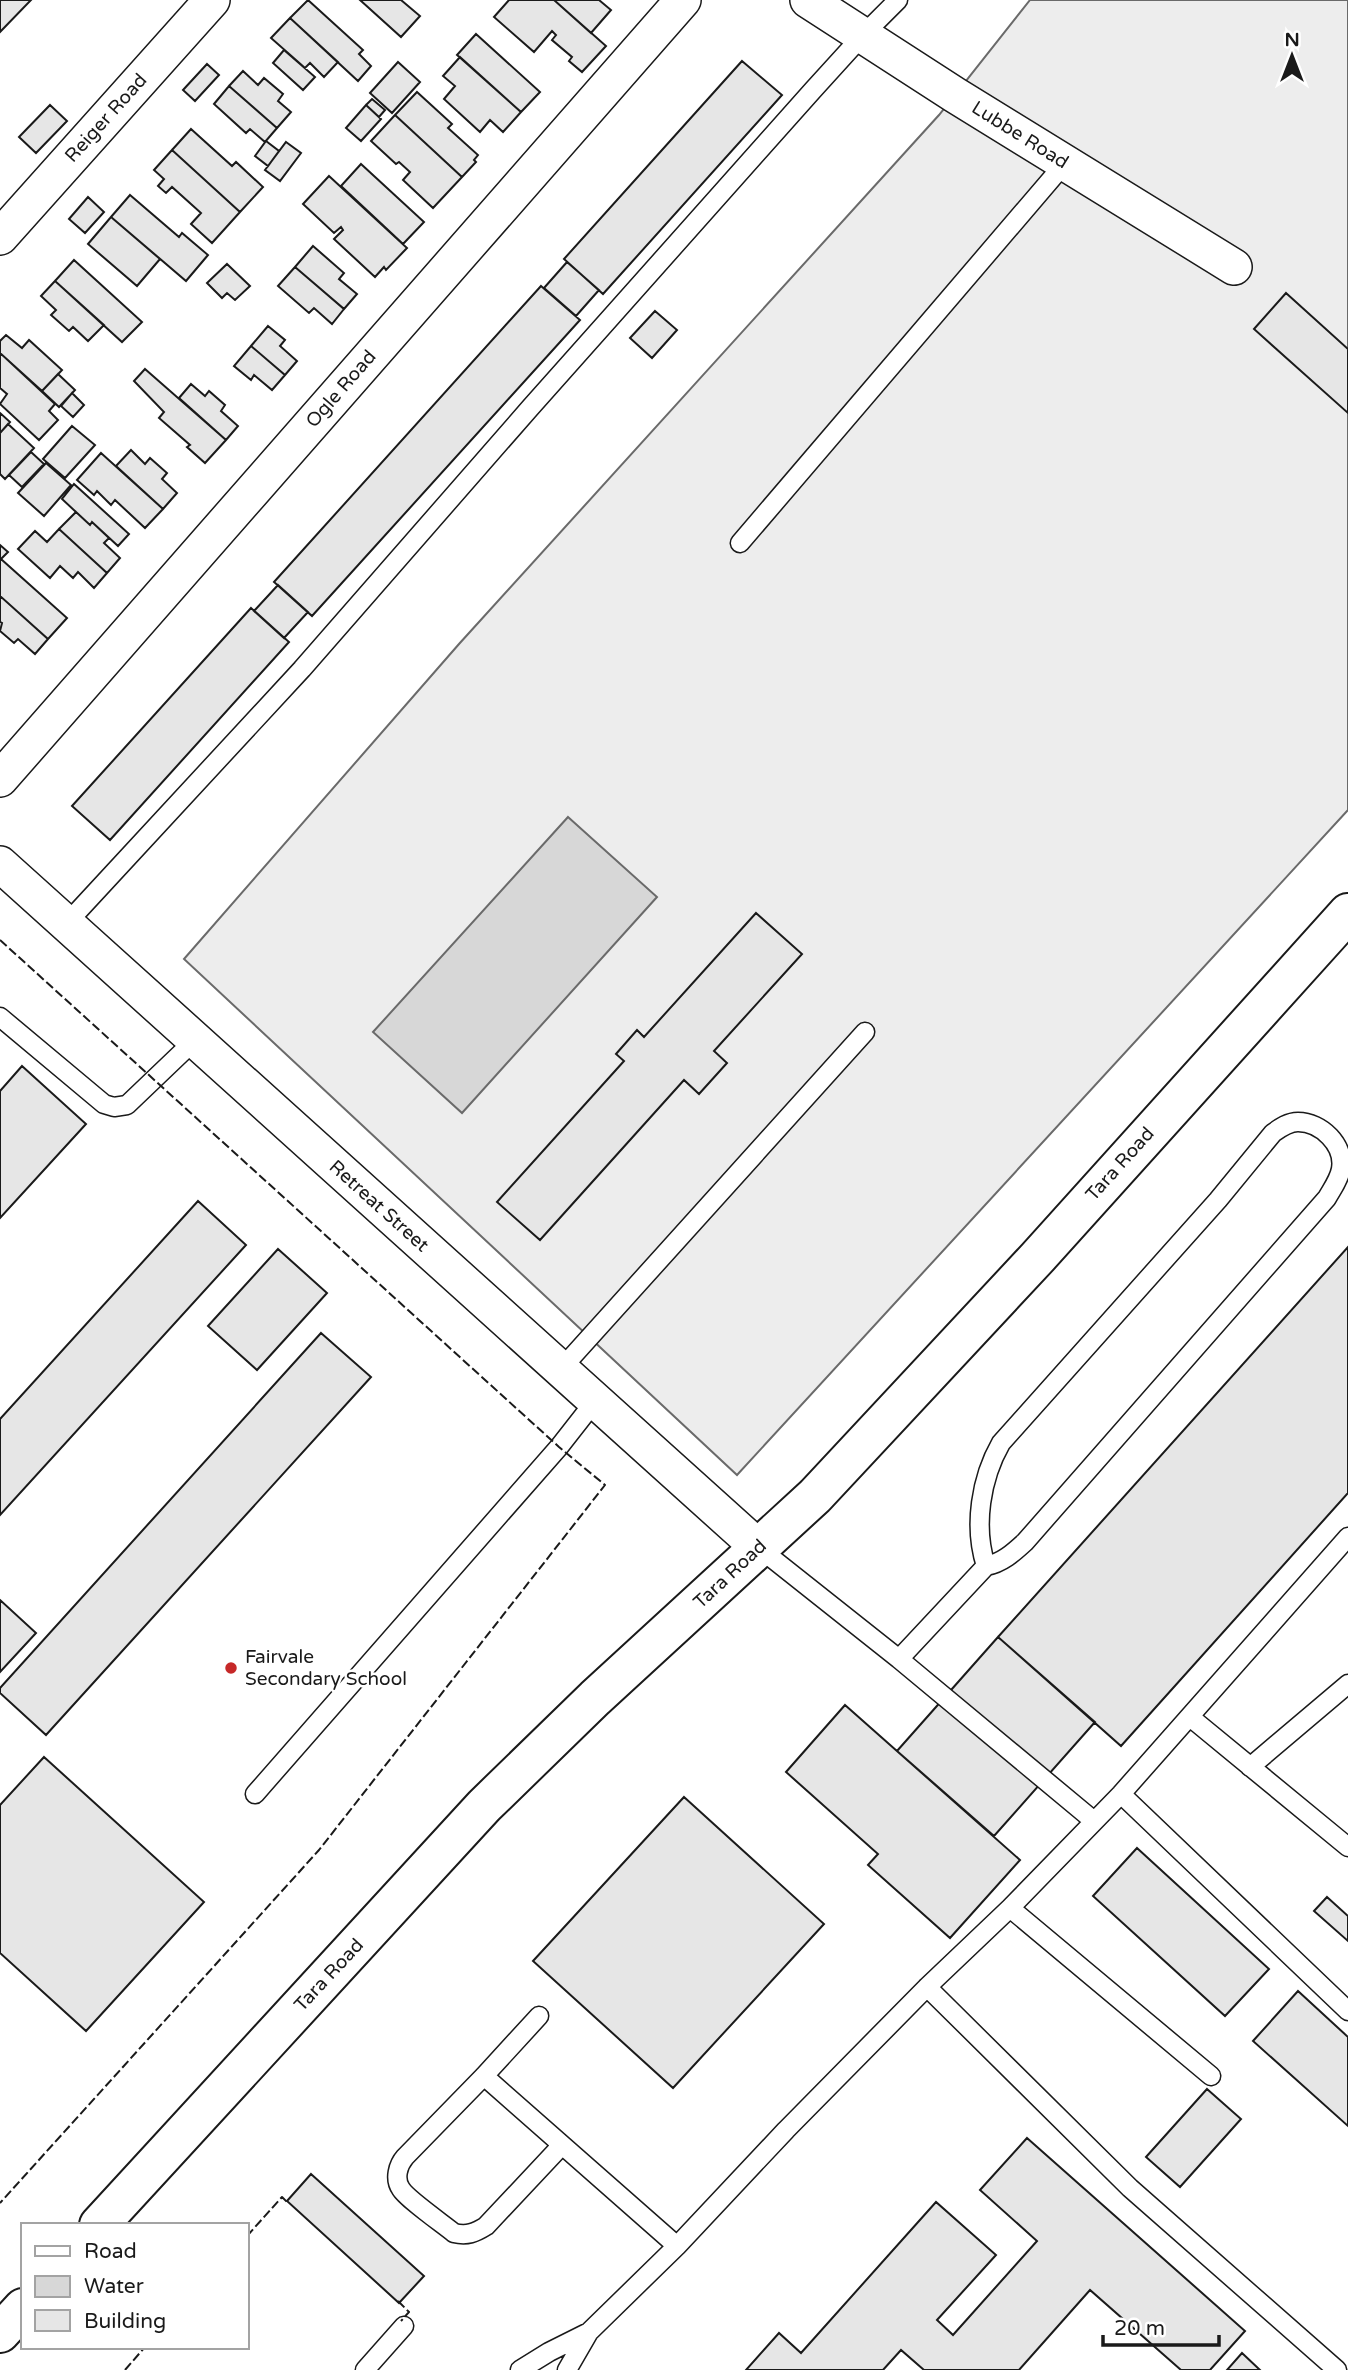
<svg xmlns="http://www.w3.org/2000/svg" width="1348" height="2370" viewBox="0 0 1348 2370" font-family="'Varela Round',sans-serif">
<rect width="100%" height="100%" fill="#fff"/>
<!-- built -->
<path fill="#ededed" stroke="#6a6a6a" stroke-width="2" d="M1030 0H1348V810L737 1475 184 959 459 644 939 115Z"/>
<!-- water -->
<path fill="#d7d7d7" stroke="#6a6a6a" stroke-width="2" d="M568 817 657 897 462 1113 373 1032Z"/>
<!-- building -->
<path fill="#e6e6e6" stroke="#1a1a1a" stroke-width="2" d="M0 0H31L0 32Z
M308 0 363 50 359 54 371 66 358 81 290 18Z
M360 0H401L420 16 401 37Z
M509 0H554L606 46 582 72 569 61 572 57 552 40 556 35 552 31 534 52 494 17Z
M554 0H599L611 10 591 33Z
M290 18 338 62 324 77 310 63 305 68 271 38Z
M476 34 540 92 521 112 457 55Z
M284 50 315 77 303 90 273 63Z
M460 57 521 112 503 132 490 120 480 132 444 99 455 86 443 76Z
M742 61 782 95 603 294 564 259Z
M398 62 420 82 392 113 370 93Z
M207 64 219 75 195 101 183 90Z
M243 71 258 85 264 78 283 94 278 101 291 112 277 128 229 86Z
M229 86 277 128 265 142 250 129 246 133 214 104Z
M417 92 452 124 448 128 478 155 474 160 476 162 462 177 395 115Z
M372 99 385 110 379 117 366 105Z
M50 105 67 121 36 153 19 137Z
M366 105 381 119 361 141 346 128Z
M395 115 462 177 433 208 403 180 410 172 399 162 396 164 371 141Z
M191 129 232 166 236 162 263 187 240 212 172 150Z
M266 141 279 151 268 166 255 156Z
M286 142 301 153 280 181 265 170Z
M172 150 240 212 212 243 191 224 201 213 172 187 166 193 158 186 164 179 154 170Z
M361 164 424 222 403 244 341 186Z
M329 176 407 248 386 270 384 267 375 277 334 239 343 230 341 227 334 233 303 204Z
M130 195 179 237 182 233 208 255 186 281 111 217Z
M88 197 104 212 85 233 69 219Z
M111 217 160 259 137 286 88 244Z
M313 246 344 273 339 279 357 294 344 309 295 267Z
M74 260 142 322 122 342 55 281Z
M567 262 599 290 576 316 544 288Z
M227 264 250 286 235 300 227 293 222 298 207 283Z
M295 267 344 309 332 324 314 308 309 313 278 286Z
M55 281 104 325 88 341 73 327 69 331 51 315 56 310 41 296Z
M541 286 580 320 312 616 274 582Z
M1286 293 1348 349V413L1254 329Z
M655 311 677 330 652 358 630 338Z
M268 326 285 340 280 346 297 361 285 375 251 346Z
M6 335 22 348 29 340 62 370 42 391 0 353V341Z
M251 346 285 375 272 390 254 375 251 380 234 366Z
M0 353 55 404 49 411 58 420 39 440 0 404 7 394 0 388Z
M145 369 226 440 205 463 187 447 190 445 159 418 164 412 134 381Z
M58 374 75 390 59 407 42 391Z
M191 384 205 396 209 391 225 405 221 411 238 426 226 440 179 398Z
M72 393 84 405 73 417 61 406Z
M0 413 10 422 0 433Z
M8 424 34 448 5 479 0 474V433Z
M72 426 95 445 65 478 43 459Z
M131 450 145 464 150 458 167 473 162 479 177 493 163 509 116 466Z
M31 452 44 464 22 487 9 475Z
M101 453 163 509 145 528 115 500 111 505 97 491 94 495 77 480Z
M46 463 71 485 44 516 18 493Z
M74 484 129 534 118 546 92 522 90 525 62 499Z
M76 512 90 525 92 522 109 538 104 543 120 558 107 573 59 529Z
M59 529 107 573 94 588 78 572 73 578 60 566 50 578 18 549 35 531 47 542Z
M0 545 8 552 1 559 67 618 48 639 0 596Z
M278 585 308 612 284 638 254 611Z
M0 596 48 639 35 654 18 639 14 643 0 631 2 623 0 622Z
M251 608 289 642 110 840 72 806Z
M756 913 802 954 714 1051 727 1063 699 1094 684 1080 540 1240 497 1202 624 1061 616 1054 637 1030 644 1037Z
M22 1066 86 1124 0 1218V1091Z
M198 1201 246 1245 0 1515V1419Z
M1348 1247V1493L1121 1746 998 1637Z
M278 1249 327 1293 257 1370 208 1326Z
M321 1333 371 1377 46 1735 0 1693V1688Z
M0 1600 36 1633 0 1672Z
M998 1637 1095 1722 994 1836 897 1751Z
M845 1705 1020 1860 950 1938 868 1865 878 1854 786 1772Z
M44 1757 204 1902 86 2031 0 1953V1805Z
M684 1797 824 1924 673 2088 533 1961Z
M1137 1848 1269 1969 1225 2016 1093 1896Z
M1327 1897 1348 1916V1941L1314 1911Z
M1298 1991 1348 2037V2126L1253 2041Z
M1207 2089 1241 2119 1180 2187 1146 2157Z
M1027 2138 1245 2331 1210 2370H1181L1090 2290 1019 2370H924L901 2350 883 2370H746L779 2333 801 2353 936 2202 996 2255 937 2320 953 2335 1037 2241 980 2190Z
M311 2174 424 2276 399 2303 287 2201Z
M1242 2353 1260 2370H1227Z"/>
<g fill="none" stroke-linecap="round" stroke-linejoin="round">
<!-- service casing -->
<g stroke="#1a1a1a" stroke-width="21">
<path id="service" d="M740 543 1065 163
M67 923 302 669 530 408 813 90 863 35 898 0
M0 1017 104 1104 114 1107 127 1105 195 1040
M561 1369 865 1032
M759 1548 899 1659 1094 1821
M899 1659 986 1566C1002 1563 1013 1553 1025 1542L1327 1198C1332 1189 1339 1180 1341 1169 1345 1145 1321 1122 1298 1122 1288 1122 1280 1128 1273 1133L1218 1200 1001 1443C981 1478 973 1526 986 1566
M1190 1717 1348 1847
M1250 1767 1348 1684
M255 1794 559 1447 595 1401
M1121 1794 1348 2011
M1010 1908 1211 2076
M927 1987 1130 2188 1337 2370
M539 2016 484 2076 405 2157C398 2165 394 2179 401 2189 407 2199 443 2224 454 2233 467 2236 475 2233 486 2226L562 2145
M484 2076 677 2246
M365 2370 404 2326
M520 2370 549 2352 589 2332
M567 2370 589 2332 677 2246 786 2130 927 1987 1010 1908 1121 1794 1348 1537"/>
</g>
<!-- minor casing -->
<g stroke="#1a1a1a" stroke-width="38">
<path id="minor" d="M808 0 955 95 1234 267
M0 237 212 0
M0 779 683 0
M0 864 759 1548"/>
</g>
<!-- tertiary casing -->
<g stroke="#1a1a1a" stroke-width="42">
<path id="tertiary" d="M99 2225 484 1806 595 1698 815 1496 1037 1258 1348 913
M0 2333 23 2308"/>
</g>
<!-- service -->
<use href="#service" stroke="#fff" stroke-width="18"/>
<!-- minor -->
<use href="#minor" stroke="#fff" stroke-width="35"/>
<!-- tertiary -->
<use href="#tertiary" stroke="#fff" stroke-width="38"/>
<!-- fence -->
<path stroke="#1a1a1a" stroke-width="2" stroke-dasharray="9 3.5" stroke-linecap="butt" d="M0 940 559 1447 605 1485 319 1850 0 2203
M247 2236 282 2197 288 2203
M398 2301 409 2312 401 2321
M125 2370 145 2347"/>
</g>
<!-- markers -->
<circle fill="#c62828" stroke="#fff" stroke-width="2.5" cx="231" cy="1668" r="7"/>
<g text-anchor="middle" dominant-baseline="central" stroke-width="5" stroke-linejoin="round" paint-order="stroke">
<!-- street labels -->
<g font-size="19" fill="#1a1a1a" stroke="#fff">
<text transform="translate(106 118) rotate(-48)">Reiger Road</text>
<text transform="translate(1020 135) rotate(32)">Lubbe Road</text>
<text transform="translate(341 389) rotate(-49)">Ogle Road</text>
<text transform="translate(1120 1164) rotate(-48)">Tara Road</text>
<text transform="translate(379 1206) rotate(42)">Retreat Street</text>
<text transform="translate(730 1574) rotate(-43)">Tara Road</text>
<text transform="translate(329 1975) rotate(-47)">Tara Road</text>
</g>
<!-- poi labels -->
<g font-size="19" fill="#1a1a1a" stroke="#fff" text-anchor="start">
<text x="245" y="1657">Fairvale<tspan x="245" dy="22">Secondary School</tspan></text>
</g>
</g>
<!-- legend -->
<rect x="21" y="2223" width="228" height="126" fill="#ffffff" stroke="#a3a3a3" stroke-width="2"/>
<rect x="35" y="2246" width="35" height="10" fill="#ffffff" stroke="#a3a3a3" stroke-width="2"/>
<text x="84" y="2258" font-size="21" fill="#1a1a1a">Road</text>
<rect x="35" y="2276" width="35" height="21" fill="#d7d7d7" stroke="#a3a3a3" stroke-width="2"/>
<text x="84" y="2293" font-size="21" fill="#1a1a1a">Water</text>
<rect x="35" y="2310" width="35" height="21" fill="#e6e6e6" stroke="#a3a3a3" stroke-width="2"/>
<text x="84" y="2328" font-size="21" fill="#1a1a1a">Building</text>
<!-- north arrow -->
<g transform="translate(1292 56)" stroke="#ffffff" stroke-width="5" paint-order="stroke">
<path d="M0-5L12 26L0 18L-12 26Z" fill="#1a1a1a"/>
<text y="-10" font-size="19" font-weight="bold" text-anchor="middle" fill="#1a1a1a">N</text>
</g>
<!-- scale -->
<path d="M1103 2335v10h116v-10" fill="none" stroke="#1a1a1a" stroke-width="3.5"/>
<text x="1114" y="2335" font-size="21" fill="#1a1a1a" stroke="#ffffff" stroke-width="5" paint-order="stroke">20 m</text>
</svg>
